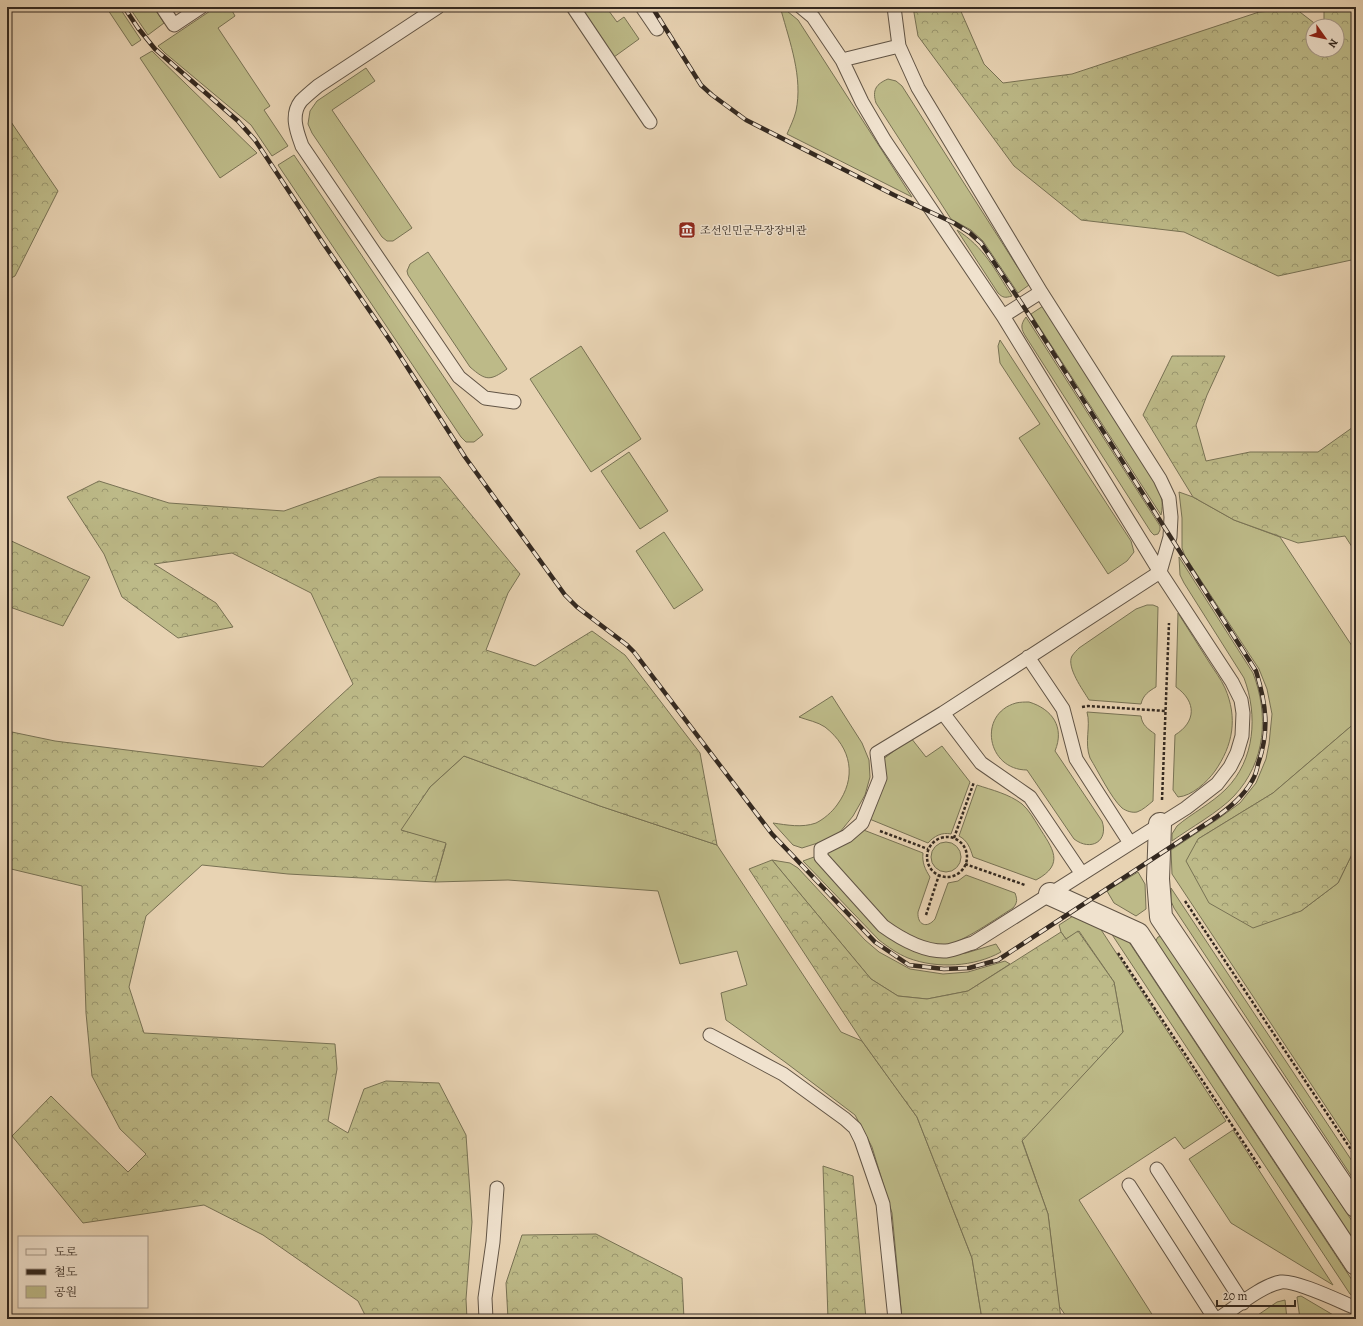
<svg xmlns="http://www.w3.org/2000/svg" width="1363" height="1326" viewBox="0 0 1363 1326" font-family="Alegreya,'Noto Serif KR',serif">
<defs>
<pattern id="forest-crowns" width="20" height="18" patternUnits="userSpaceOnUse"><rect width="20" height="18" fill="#bdba88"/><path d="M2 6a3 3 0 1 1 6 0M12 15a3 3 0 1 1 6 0" fill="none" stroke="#9a976f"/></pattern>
</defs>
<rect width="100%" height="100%" fill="#e8d3b3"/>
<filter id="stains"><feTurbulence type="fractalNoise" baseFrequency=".005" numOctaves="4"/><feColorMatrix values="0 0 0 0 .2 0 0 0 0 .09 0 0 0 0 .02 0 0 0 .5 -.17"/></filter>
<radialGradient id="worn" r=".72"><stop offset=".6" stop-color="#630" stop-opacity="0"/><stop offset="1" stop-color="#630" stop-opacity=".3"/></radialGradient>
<!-- green -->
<path fill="#bdba88" stroke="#787254" d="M106 7H119L141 40 132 46Z
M129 7H154L164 23 148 35Z
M216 7H230L235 16 218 28 270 106 264 110 288 146 272 156 251 125 165 53 158 46Z
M581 7H606L617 22 624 17 639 39 614 57Z
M781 10 787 11 798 20 912 197 787 134C790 127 794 119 796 111 803 77 790 43 781 10Z
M152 51 257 153 220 178 140 58Z
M366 68 375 81 332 110 412 228 393 241H387L382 237 312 133 308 124 310 111 317 101Z
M888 79 896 81 902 86 1029 285 1018 293 983 241 971 230 951 219 876 103C872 90 876 84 888 79Z
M294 155 483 435 474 442H466L461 437 278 165Z
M957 230C984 247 995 270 1012 296 1005 298 1003 298 998 293Z
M428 252 507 369C490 381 486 381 470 367L408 275 407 271 410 264Z
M1043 306 1156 483C1161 494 1164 503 1161 515L1031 314Z
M1026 317 1160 526V530L1158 534 1154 535 1151 532 1026 337C1021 329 1020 325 1026 317Z
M1000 340 1131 541 1134 552 1127 561 1108 574 1019 438 1040 424 1000 363 998 346Z
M581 346 641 439 591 472 530 379Z
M629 452 668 511 640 529 601 471Z
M1179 492 1193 497 1234 520 1280 537 1356 652V722L1273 793 1198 839 1301 911 1338 883 1356 846V1152L1172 874 1171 850 1218 819 1240 803 1256 783 1266 759 1269 744 1272 714 1267 689 1259 669 1185 556 1182 548V518Z
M664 532 703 590 674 609 636 551Z
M1179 557 1253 673C1269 715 1266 762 1234 796 1219 812 1190 828 1172 841V834L1177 826C1192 813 1211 804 1226 789 1255 760 1258 715 1244 678L1184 583 1180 575Z
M1147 605H1153L1158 607 1156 687C1149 691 1143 695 1141 704L1089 700C1083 690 1066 667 1072 656 1074 653 1077 650 1079 648L1136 609Z
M1178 613C1188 629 1199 646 1209 662 1214 670 1221 679 1225 688 1238 718 1233 745 1215 771 1207 782 1192 796 1178 797L1173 790 1175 735C1196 722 1197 702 1176 687Z
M832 696 862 743 869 760 870 777 865 795 853 816 840 832 824 841 802 848 793 845 773 823C787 825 802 828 816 823 824 819 832 812 837 805 857 778 852 748 825 727 818 722 807 720 799 717Z
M1029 702C1052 709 1065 727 1055 751L1102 821C1109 841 1091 852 1074 839L1027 770C987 770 977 714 1016 703 1020 702 1025 702 1029 702Z
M1087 712 1141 716C1142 725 1148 729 1155 734L1153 801C1148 805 1143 810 1137 812 1132 813 1126 811 1122 808 1111 798 1098 771 1090 758 1084 742 1091 727 1087 712Z
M911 738 926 757 942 746 970 782 951 834C942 832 934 836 928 843L867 818 882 760Z
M464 756 600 806 717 845 841 1032 862 1041 917 1117 972 1258 982 1319H902L892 1213 872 1147 855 1115 785 1062 726 1020 721 993 747 985 737 951 680 964 658 891 508 880 435 882 446 844 400 830 430 787Z
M977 785C992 790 1009 794 1022 804 1029 810 1034 819 1039 827 1052 848 1066 864 1036 880L973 857C970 848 968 841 959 836Z
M861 829 923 853C922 863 925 869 930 877L918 912C917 925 927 929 935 919L948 883 958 881 966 875 1015 893C1017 899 1018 902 1013 908 1000 916 960 944 946 945 926 946 903 934 887 921L826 855 831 849Z
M931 857a15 15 0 1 1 30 0a15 15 0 1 1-30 0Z
M814 857 880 928 945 955 966 953 996 944 1001 952C974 967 937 969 908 958 898 954 888 947 879 940L803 861Z
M772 860 790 863 798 868 865 940 879 952 910 969 943 974 968 972 1005 961 1010 964 968 991 927 999 898 996 871 979Z
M1138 872 1145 884 1146 909 1136 916 1114 903 1107 891Z
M1171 888 1356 1167V1183L1174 908 1171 901Z
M1073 916 1096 922 1226 1121 1184 1149 1175 1137 1079 1200 1155 1319H1068L1059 1306 1048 1214 1022 1140 1123 1032 1114 982 1079 931 1066 939 1061 932 1059 925Z
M1107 927 1125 936 1356 1286V1295L1353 1296 1350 1294Z
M1162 936 1165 938 1356 1227V1244L1157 943 1156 940 1158 937Z
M1233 1130 1333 1285 1231 1223 1189 1159Z
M1301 1296 1340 1319H1300L1297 1297Z
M1285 1300 1287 1319H1252L1277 1302Z"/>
<!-- forest -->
<path fill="url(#forest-crowns)" stroke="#787254" d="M913 7H959L984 64 1003 83 1072 74 1259 12 1296 9 1318 26H1313V50H1337V26H1324V7H1356V259L1278 276 1184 232 1081 220 1014 166 918 36Z
M7 116 58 191 15 276 7 280Z
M1172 356H1225L1207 395 1196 425 1206 461 1250 452H1318L1356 425V553L1345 536 1298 543 1234 520 1193 497 1143 415Z
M379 477H440L520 574 508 593 486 650 535 666 592 631 625 655 700 753 717 845 600 806 464 756 430 787 401 830 446 843 435 882 288 874 202 865 146 916 129 987 144 1033 335 1044 337 1069 328 1121 348 1133 364 1089 386 1081 439 1083 466 1135 472 1222 466 1299 467 1319H367L358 1301 263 1235 204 1205 83 1223 12 1136 51 1096 128 1172 146 1154 120 1129 92 1076 86 1013 82 886 7 868V731L55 741 263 767 353 684 311 593 232 553 154 564 216 603 233 627 178 638 122 597 104 554 67 497 99 481 169 503 284 511Z
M7 539 90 577 63 626 7 606Z
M1356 722V846L1338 883 1301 911 1253 928 1209 903 1186 861 1198 839 1273 793Z
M772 860 871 979 898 996 927 999 968 991 1061 932 1066 939 1078 931 1114 982 1123 1032 1022 1141 1048 1214 1061 1319H982L972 1258 917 1117 862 1041 749 869Z
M823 1166 853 1176 866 1319H828Z
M596 1234 682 1278 684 1319H508L506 1283 522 1235Z"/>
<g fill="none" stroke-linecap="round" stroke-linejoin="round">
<!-- service casing -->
<g stroke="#615445" stroke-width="15">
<path id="service" d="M162 7 174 25 201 7
M438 7 318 86C312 91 306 96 301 101 290 115 297 132 302 146L459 377 485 398 514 402
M573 7 650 122
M642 7 657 29
M801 7 813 17 842 60 862 102 885 141 1003 316 1160 572 1232 682 1241 700 1243 713 1242 736 1237 753 1230 767 1217 784 1186 808 973 943C965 945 955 950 946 951 924 952 901 939 883 926L821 857V849L847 836 862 823 880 778 877 753 943 713 1160 572 1170 537 1171 517 1169 498 1160 479 1041 292 918 88 899 46 894 7
M842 60 899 46
M1003 316 1041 292
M1028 657 1063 709 1076 759 1130 843
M943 713 981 763 1030 797 1082 874
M710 1035 783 1074 845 1119 855 1128 861 1140 883 1204 895 1319
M1157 1169 1243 1303
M1129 1185 1215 1319
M486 1319 485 1298 493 1242 497 1188
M1218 1319C1235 1308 1262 1285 1281 1282 1296 1280 1341 1302 1356 1308"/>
</g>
<!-- minor casing -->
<g stroke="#615445" stroke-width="24">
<path id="minor" d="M1160 824 1158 879 1161 917 1356 1206
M1050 894 1138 934 1356 1264"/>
</g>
<!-- path -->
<path stroke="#342920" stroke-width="2.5" stroke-dasharray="3 2" stroke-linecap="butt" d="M1082 707 1088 706 1166 711
M1162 800 1169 623
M880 831 928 849
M927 857a20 20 0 1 1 40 0a20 20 0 1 1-40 0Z
M954 838 974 782
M965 864 1025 885
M1185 901 1356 1157
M926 915 939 875
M1118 953 1261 1169"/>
<!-- service -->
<use href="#service" stroke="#f0e2ce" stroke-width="13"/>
<!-- minor -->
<use href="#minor" stroke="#f0e2ce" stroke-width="22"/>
<!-- rail casing -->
<g stroke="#342920" stroke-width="4.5">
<path id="rail" d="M124 7 138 28 155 49 238 121 255 140 323 243 391 342 465 457 565 595 577 607 627 645 634 652 772 834 875 942 909 965 944 969 969 968 998 960 1215 818C1229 808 1243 797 1252 781 1255 776 1257 770 1258 764 1270 730 1266 704 1256 671L1022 304 981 243 970 233 954 223 894 195 746 120 712 95 701 85 652 7"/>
</g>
<!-- rail -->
<use href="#rail" stroke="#f0e2ce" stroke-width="3" stroke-dasharray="9" stroke-linecap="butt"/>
</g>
<!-- icons -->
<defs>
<g id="museum-square" transform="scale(0.9)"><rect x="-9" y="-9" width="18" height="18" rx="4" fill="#8f2418" stroke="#f0e2ce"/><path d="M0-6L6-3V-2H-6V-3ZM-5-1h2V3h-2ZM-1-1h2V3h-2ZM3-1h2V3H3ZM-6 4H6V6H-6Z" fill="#fff"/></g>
</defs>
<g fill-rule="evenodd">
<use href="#museum-square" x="687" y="230"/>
</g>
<g text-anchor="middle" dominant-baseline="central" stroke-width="3" stroke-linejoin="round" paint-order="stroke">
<!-- poi labels -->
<g font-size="11" fill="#342920" stroke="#f0e2ce" text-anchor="start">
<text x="700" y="230">조선인민군무장장비관</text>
</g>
</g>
<!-- margin -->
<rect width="1363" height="1326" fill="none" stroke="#e8d3b3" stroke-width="24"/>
<rect x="8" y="8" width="1347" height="1310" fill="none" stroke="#342920" stroke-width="2"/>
<rect x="12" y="12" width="1339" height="1302" fill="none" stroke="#342920"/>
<!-- legend -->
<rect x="18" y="1236" width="130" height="72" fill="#f0e2ce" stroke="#a59888"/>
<rect x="26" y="1249" width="20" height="6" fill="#f0e2ce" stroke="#a59888"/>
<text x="54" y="1256" font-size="12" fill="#342920">도로</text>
<rect x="26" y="1269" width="20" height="6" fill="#342920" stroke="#a59888"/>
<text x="54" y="1276" font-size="12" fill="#342920">철도</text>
<rect x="26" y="1286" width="20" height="12" fill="#bdba88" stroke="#a59888"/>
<text x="54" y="1296" font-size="12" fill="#342920">공원</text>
<!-- north arrow -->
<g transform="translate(1325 38) rotate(123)"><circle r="19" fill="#f0e2ce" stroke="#a59888"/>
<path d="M0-3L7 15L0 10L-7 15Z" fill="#8f2418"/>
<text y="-6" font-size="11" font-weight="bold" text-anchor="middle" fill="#342920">N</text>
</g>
<!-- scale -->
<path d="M1217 1300v6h78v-6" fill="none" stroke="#342920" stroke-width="2"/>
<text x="1223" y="1300" font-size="12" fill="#342920" stroke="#f0e2ce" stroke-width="3" paint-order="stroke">20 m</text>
<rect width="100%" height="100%" filter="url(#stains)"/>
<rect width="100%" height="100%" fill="url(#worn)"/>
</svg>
